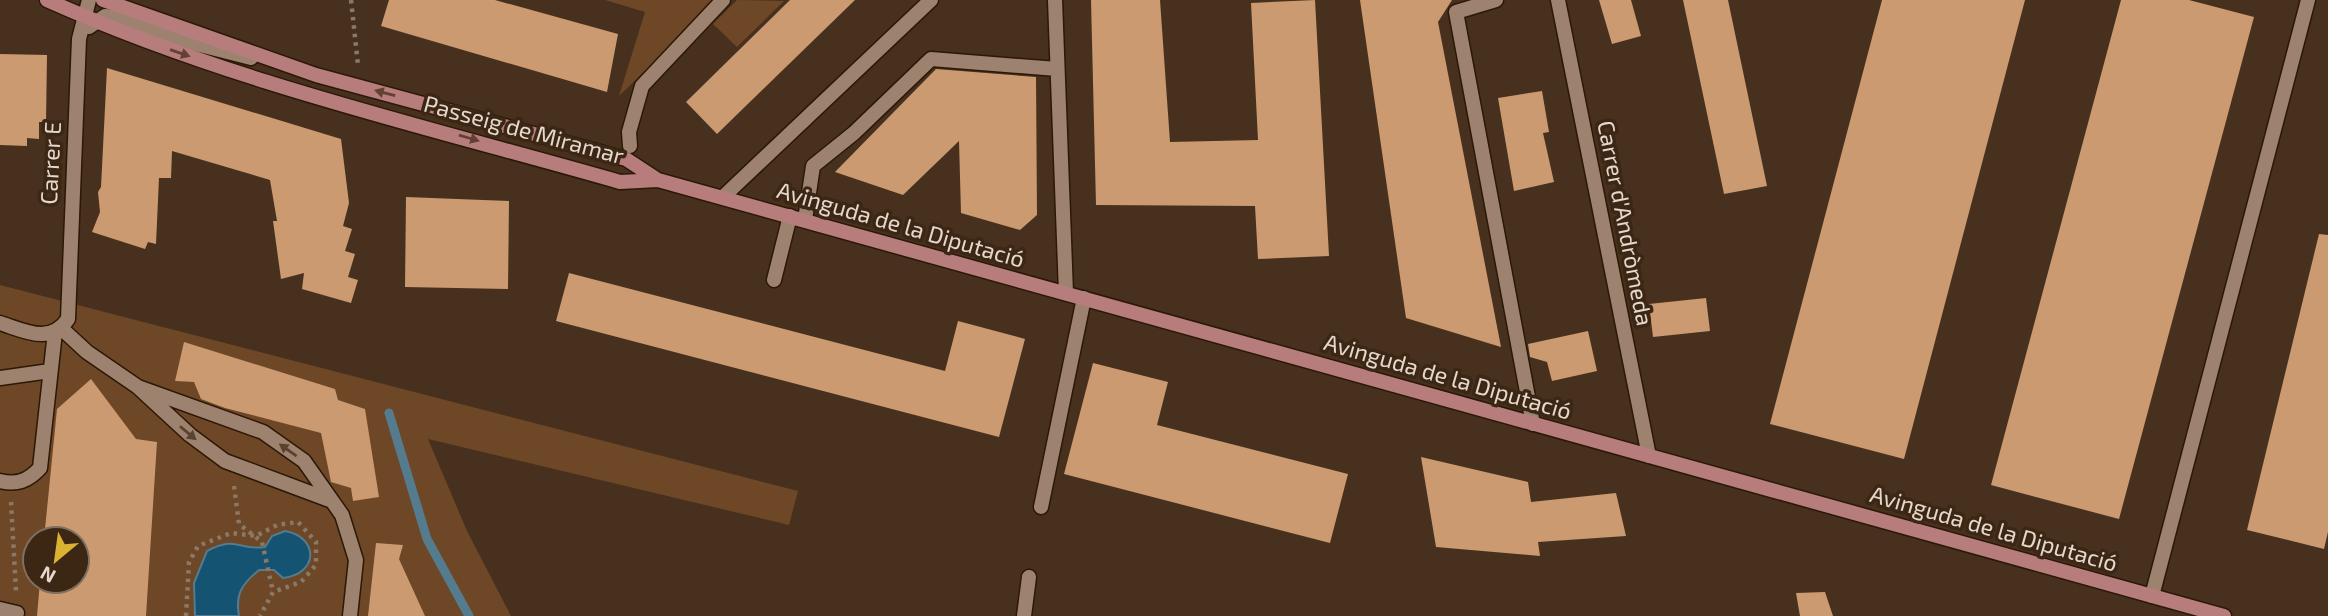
<svg xmlns="http://www.w3.org/2000/svg" width="2328" height="616" viewBox="0 0 2328 616" font-family="'Exo 2',sans-serif">
<rect width="100%" height="100%" fill="#47311e"/>
<!-- green -->
<path fill="#6d4726" fill-rule="evenodd" d="M605 0H718L619 96 645 12Z
M737 0 784 1 737 47 713 24Z
M0 285 798 491 789 525 428 439 467 531 511 616H0ZM35 539H77V581H35Z"/>
<!-- water -->
<path fill="#155373" stroke="#547b8e" stroke-width="2" d="M285 531C319 537 319 574 283 578L274 570H259C242 584 235 594 239 616H195L194 583 207 551C238 535 238 551 265 547L272 536Z"/>
<g fill="none" stroke-linecap="round" stroke-linejoin="round">
<!-- stream -->
<path stroke="#547b8e" stroke-width="9" d="M389 413 427 539 469 616"/>
</g>
<!-- building -->
<path fill="#cb9a71" d="M389 0H495L618 34 607 92 381 26Z
M790 0H855L717 134 686 102Z
M1091 0H1160L1170 142 1258 140 1251 3 1315 0 1329 256 1258 259 1255 206 1096 205Z
M1360 0H1452L1438 22 1501 347 1406 318Z
M1599 0H1631L1641 36 1612 44Z
M1683 0H1728L1767 186 1724 194Z
M1882 0H2025L1904 459 1770 424Z
M2121 0H2189L2254 17 2119 519 1991 485Z
M0 54 47 55 46 122H39V139L27 138V146L0 145Z
M107 68 341 139 349 203 343 226 352 229 345 251 355 254 348 277 358 280 351 303 302 289 304 273 281 279 273 221H277L270 180 172 151 171 178H159L156 244 148 242 145 249 92 232 100 212 98 192 101 187Z
M936 69 1036 77 1037 215 1020 230 961 213 959 141 903 195 835 172Z
M1542 91 1549 132 1543 133 1554 182 1514 191 1498 98Z
M406 197 509 201 508 289 405 287Z
M2319 234 2328 235V532L2324 549 2247 530Z
M569 273 945 371 958 321 1025 339 999 437 556 321Z
M1706 298 1710 331 1653 337 1649 304Z
M1588 331 1597 371 1552 381 1547 362 1530 357 1528 344Z
M184 342 335 389 338 400 365 409 379 497 353 501 351 488 331 482 321 433 225 408 201 399 194 382 175 381Z
M1093 363 1168 382 1157 425 1348 474 1330 543 1064 474Z
M91 379 136 439 157 442 146 616H37L40 581H77V539H44L57 409Z
M1421 457 1528 482 1531 502 1616 493 1626 536 1538 542 1540 556 1436 547Z
M376 543 403 545 399 559 425 616H368Z
M1825 592 1833 616H1800L1796 593Z"/>
<g fill="none" stroke-linecap="round" stroke-linejoin="round">
<!-- lane casing -->
<g stroke="#2c1806" stroke-width="17">
<path id="lane" d="M1496 0 1456 12 1533 424
M723 197 931 0
M774 280 790 216
M61 328 87 352 138 387 190 435 225 461 332 501
M0 378 50 371
M138 387 263 432 304 461 342 515 356 560 350 616
M0 481C17 485 28 481 40 468L55 332
M1041 507 1084 298
M2152 596 2308 0
M0 609 17 613
M1024 616 1029 577"/>
</g>
<!-- street casing -->
<g stroke="#2c1806" stroke-width="17">
<path id="street" d="M1055 0 1066 293
M1558 0 1649 456
M89 27 105 16 116 17 196 44 251 58
M630 146 629 132 642 86 723 0
M805 220 813 166 854 133 931 59 1057 69
M0 323C25 331 50 345 68 319L79 39 89 0"/>
</g>
<!-- secondary casing -->
<g stroke="#2c1806" stroke-width="17">
<path id="secondary" d="M47 0C230 82 428 127 620 182L658 180
M103 0 316 75 626 159 658 180 2224 616"/>
</g>
<!-- path -->
<path stroke="#8a7868" stroke-width="4.5" stroke-dasharray="3.5 5" stroke-linecap="butt" d="M351 0 358 65
M234 486 239 524 262 542 273 592 260 616
M11 502 16 591
M186 616 189 562 198 546 231 533 256 536 277 525 298 522 316 542V565L301 582 273 592"/>
<!-- lane -->
<use href="#lane" stroke="#9d836f" stroke-width="14"/>
<!-- street -->
<use href="#street" stroke="#9d836f" stroke-width="14"/>
<!-- secondary -->
<use href="#secondary" stroke="#b67d7c" stroke-width="14"/>
</g>
<!-- one-way arrows -->
<defs><path id="oneway-solid" d="M-6-.8H1V-3.2L6.5 0L1 3.2V.8H-6Z" transform="scale(1.75)"/></defs>
<g fill="#614133">
<use href="#oneway-solid" transform="translate(180 53) rotate(19)"/>
<use href="#oneway-solid" transform="translate(385 93) rotate(-165)"/>
<use href="#oneway-solid" transform="translate(469 138) rotate(16)"/>
</g>
<g fill="#59432f">
<use href="#oneway-solid" transform="translate(188 433) rotate(40)"/>
<use href="#oneway-solid" transform="translate(288 450) rotate(-145)"/>
</g>
<g text-anchor="middle" dominant-baseline="central" stroke-width="7" stroke-linejoin="round" paint-order="stroke">
<!-- street labels -->
<g font-size="23" fill="#e6d8cd" stroke="#3c2714">
<text transform="translate(524 129) rotate(15)">Passeig de Miramar</text>
<text transform="translate(50 163) rotate(-87)">Carrer E</text>
<text transform="translate(1626 223) rotate(79)">Carrer d'Andròmeda</text>
<text transform="translate(901 224) rotate(16)">Avinguda de la Diputació</text>
<text transform="translate(1448 376) rotate(16)">Avinguda de la Diputació</text>
<text transform="translate(1994 528) rotate(16)">Avinguda de la Diputació</text>
</g>
</g>
<!-- north arrow -->
<g transform="translate(56 560) rotate(209)"><circle r="33" fill="#3c2714" stroke="#806e5e" stroke-width="2"/>
<path d="M0-5L12 26L0 18L-12 26Z" fill="#dab333"/>
<text y="-10" font-size="19" font-weight="bold" text-anchor="middle" fill="#e6d8cd">N</text>
</g>
</svg>
